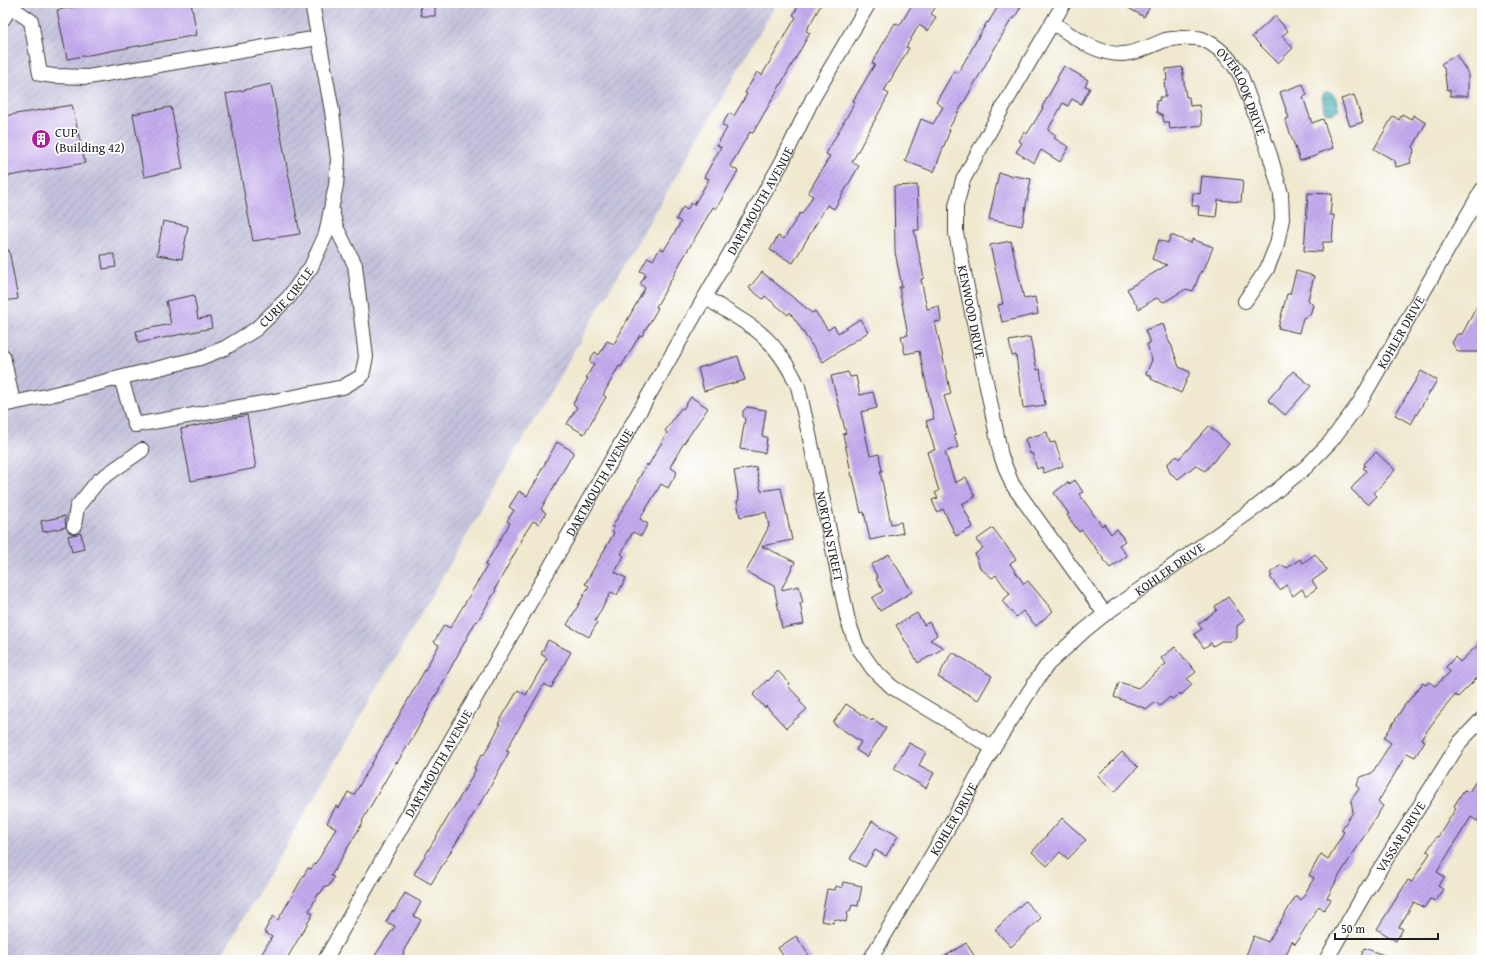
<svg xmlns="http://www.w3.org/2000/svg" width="1485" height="963" viewBox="0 0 1485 963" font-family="'Gentium Book Plus',serif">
<defs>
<pattern id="industrial-furrows" width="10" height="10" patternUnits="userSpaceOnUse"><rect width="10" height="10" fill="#c3c1db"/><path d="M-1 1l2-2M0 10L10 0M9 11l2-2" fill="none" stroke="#a7a5bb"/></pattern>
<pattern id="water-rules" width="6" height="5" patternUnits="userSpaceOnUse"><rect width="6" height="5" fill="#39abb1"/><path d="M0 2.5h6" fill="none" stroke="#2f8a8f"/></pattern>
<pattern id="building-hatch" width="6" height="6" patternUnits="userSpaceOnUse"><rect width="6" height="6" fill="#c3abee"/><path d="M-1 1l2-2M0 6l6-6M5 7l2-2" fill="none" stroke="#a793cc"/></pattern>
</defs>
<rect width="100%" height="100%" fill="#fff"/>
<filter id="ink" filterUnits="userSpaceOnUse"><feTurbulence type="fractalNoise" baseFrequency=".025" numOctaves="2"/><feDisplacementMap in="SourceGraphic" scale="8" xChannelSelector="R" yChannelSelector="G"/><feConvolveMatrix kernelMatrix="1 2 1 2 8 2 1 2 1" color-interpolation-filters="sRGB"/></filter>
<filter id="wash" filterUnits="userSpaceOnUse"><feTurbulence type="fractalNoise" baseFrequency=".012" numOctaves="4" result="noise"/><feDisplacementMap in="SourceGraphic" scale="16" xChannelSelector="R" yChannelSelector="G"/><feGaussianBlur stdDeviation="0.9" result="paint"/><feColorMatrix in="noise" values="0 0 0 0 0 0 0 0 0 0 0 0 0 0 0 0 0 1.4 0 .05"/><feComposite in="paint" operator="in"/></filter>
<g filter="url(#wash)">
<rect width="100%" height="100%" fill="#f0e9d0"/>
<!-- industrial -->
<path fill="url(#industrial-furrows)" d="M3 3H777L219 960H3Z"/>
<!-- water -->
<path fill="url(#water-rules)" stroke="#2a6466" d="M1327 92C1336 92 1337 102 1339 110 1334 114 1329 116 1324 111L1322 96 1324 93Z"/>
<g id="blocks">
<!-- building -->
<path fill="url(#building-hatch)" d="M97 3H191L197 35 67 59 57 10Z
M420 3H435V16H421Z
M800 3H822L806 31 810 33 753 133 750 132 730 166 738 171 716 209 713 207 682 260 656 307 658 308 642 336 640 335 621 367 619 366 603 395 606 397 584 434 567 424 577 407 573 404 588 378H586L594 364 589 361 595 352 599 355 607 341 614 344 645 288 640 284 646 274 640 271 648 257 653 260 660 248 664 250 681 222 676 219 683 207 687 210 691 203 694 205 709 179 704 177 721 147 717 145 727 128 722 125 729 113 734 116 747 94 745 93 757 72 762 75 796 17 793 15Z
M913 3H938L931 14 936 17 928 31 919 25 906 47 909 48 884 91 889 94 852 162 859 166 834 209 827 205 793 263 770 250 778 236 784 239 800 213 802 214 813 196 808 193 830 156 826 154 855 102 853 101 875 64 872 63 895 23 900 25Z
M1000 3H1023L1014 19 1012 18 948 130H950L934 172 905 161 921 119 933 124 943 107 936 102 954 71 958 73 987 22 988 23Z
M1120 3H1152L1144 17Z
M1275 16 1288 31 1282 36 1293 48 1278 63 1252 37Z
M1456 55 1468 73V96H1450V90H1447L1444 68 1441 64Z
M1064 66 1088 80 1085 86 1090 88 1081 104 1072 99 1068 106 1063 103 1048 130 1056 135 1054 138 1069 147 1060 162 1041 150 1034 163 1016 152 1022 143 1019 141 1024 132 1027 134 1043 108 1042 107 1058 79 1057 78Z
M1182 67 1186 97H1189L1190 106 1199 105 1202 125 1170 129 1169 122H1164L1162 114 1160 115V113H1157L1156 101 1160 100 1159 97H1166L1164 81H1167L1166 69Z
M271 84 300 234 253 241 226 94Z
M1303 84 1307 95 1303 97 1312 123 1323 119 1333 148 1318 153V155L1300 161 1285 119 1289 118 1280 92Z
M1354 95 1363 122 1350 126 1341 99Z
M72 105 85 163 3 177V116Z
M171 107 183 169 144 177 133 114Z
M1402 114 1411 119 1413 115 1426 123 1413 147 1414 152 1410 159 1411 163 1396 167 1395 161 1374 149 1393 116 1399 120Z
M999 173 1031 179 1022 226 989 219Z
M1202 176 1243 180 1241 202 1218 200 1216 217 1198 215 1199 206H1192L1193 193 1200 194Z
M917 185 919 230H914L924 278 921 279 927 309 939 306 941 321 935 322 951 394 944 396 956 434 954 435 958 447 945 452 955 483 966 477 975 497 962 504 973 527 956 536 943 509 937 512 932 500 938 498 935 493 939 491 927 452 935 450 926 421 934 419 919 351 905 354 901 336 908 335 899 287H902L895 252 894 186Z
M1308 193 1332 194 1330 215H1334L1332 242H1323L1322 252 1304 251Z
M163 221 188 226 182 259 157 255Z
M1171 235 1191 243 1192 239 1213 247 1203 272 1201 271 1193 291 1186 289 1164 302 1156 298 1139 309 1127 289 1167 265 1152 259 1159 240 1168 243Z
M1011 241 1024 299 1035 297 1038 314 1002 322 998 305 1003 304 990 245Z
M9 250 18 299 3 301V251Z
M114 254 116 267 103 269 101 255Z
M1296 271 1314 276 1308 300 1313 305 1310 315 1303 318 1299 333 1278 328 1287 294H1290Z
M762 272 812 313 815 311 828 330 834 326 838 333 860 319 868 332 823 362 790 312 788 315 765 296 763 299 749 288Z
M194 295 198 319 210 317 212 328 138 343 136 331 171 324 166 301Z
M1482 297V352H1458L1452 343 1457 334H1462Z
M1163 324 1170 344H1171L1179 367 1190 372 1181 393 1151 379 1152 377 1146 374 1152 360 1147 344 1150 343 1145 330Z
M1030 337 1037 370 1040 369 1045 405 1023 408 1016 355 1012 356 1009 341Z
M738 356 745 380 704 391 698 368Z
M1293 371 1311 386 1285 415 1268 400Z
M1421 371 1437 380 1411 424 1395 415Z
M848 372 850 377 856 376 860 395 873 392 877 408 861 412 870 456 879 454 882 471H880L891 524 901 522 903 533 870 540 864 512 861 513 853 477H852L843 434 846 433 831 376Z
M691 397 708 408 682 446 670 467 677 472 668 488 661 484 640 519 648 524 641 536 633 532 621 554 624 556 615 572 626 578 617 595 611 592 595 621 597 623 589 637 567 625 589 586 585 584 614 533 612 532 614 528 612 527 638 483 637 482 647 464 648 466 667 433 665 431 681 408 683 409Z
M747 407 766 410 762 436 767 437 765 453 740 449 745 419 743 416V411Z
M247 415 256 468 191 481 181 429Z
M1209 426 1229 444 1205 471 1196 465 1178 479 1170 473 1167 464 1177 456 1179 459Z
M1047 432 1050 443 1055 442 1063 466 1044 473 1042 467 1037 469 1032 453 1030 454 1025 439Z
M557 442 574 452 541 509 546 513 539 524 533 521 520 541 521 542 495 589 496 590 477 622 476 621 416 732 397 763 396 762 362 821 363 822 331 876 334 877 328 887 325 886 320 894 319 893 309 911 313 914 286 960H258L272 937 264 932 273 916 278 920 308 868 311 869 320 857 336 828 327 823 336 806 339 808 348 792 354 795 439 645 434 642 444 625 450 628 487 566 485 565 510 523 507 521 514 510 509 507 519 491 527 496 539 476H538Z
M1376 452 1395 470 1374 493 1377 496 1368 505 1351 489 1366 471 1363 468 1365 466 1364 464Z
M756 467 761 491 781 488 792 540 762 546 795 562 781 590 799 586 803 603H800L804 624 782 628 774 586 746 572 769 526 766 512 740 517 737 501 739 500 734 471Z
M1075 480 1083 492 1079 494 1102 526 1104 524 1111 534 1117 529 1125 541 1119 545 1127 556 1110 568 1082 530 1079 532 1067 515 1069 514 1054 493 1068 482 1069 484Z
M65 516 66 527 43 532 41 521Z
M993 528 1016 559 1010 564 1024 584 1028 581 1053 611 1036 626 1023 611 1016 617 1002 601 1010 594 996 575 992 578 980 568 975 554 983 548 976 540Z
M81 533 84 549 72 552 68 536Z
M889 554 912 592 880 611 872 598 883 591 876 579 878 578 871 565Z
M1315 554 1327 570 1312 581 1317 588 1306 596 1302 589 1293 596 1286 585 1280 590 1270 577 1272 576 1270 573 1281 565 1283 567 1285 566 1287 568 1300 559 1303 563Z
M1228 597 1245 620 1237 626V638L1232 641H1221L1213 646 1211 643 1204 648 1194 634 1202 629 1198 624 1217 610 1215 606Z
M917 613 924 625 929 622 937 635 930 640 944 648 918 663 896 625Z
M548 640 571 652 551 688 544 684 506 751 509 752 490 787 431 884 414 874 469 782 476 769 474 768 482 754 484 755 500 725 498 724 518 690 526 695 547 658 541 654Z
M1482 641V673L1458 697 1455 695 1437 717 1421 739 1425 741 1415 757 1407 753 1378 802 1383 806 1339 876 1327 898 1331 900 1324 910 1319 906 1295 944 1292 941 1284 960H1244L1254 936 1268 942 1296 896 1301 900 1314 878 1309 875 1321 854 1328 859 1344 832 1341 830 1353 812 1351 800 1359 789 1357 784 1361 777 1372 773 1391 743 1384 738 1404 706 1423 683 1426 685 1429 682 1435 686 1450 672 1446 667 1455 657 1460 662Z
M1175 647 1196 672 1187 679 1192 685 1181 695 1180 693 1172 699 1170 697 1160 706 1156 702 1147 709 1114 697 1119 682 1138 688 1166 664 1161 658Z
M952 652 992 676 978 700 938 677Z
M778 671 790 684 788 686 801 700 799 701 807 709 786 728 766 706 765 708 753 695 767 680 768 681Z
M846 704 872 721 873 719 886 728 867 757 856 750 861 742 833 723Z
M909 743 926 752 919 765 934 773 926 788 894 769Z
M1122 752 1138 767 1115 792 1098 776Z
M1482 771V814L1477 821 1471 817 1437 872 1445 877 1438 886 1443 889 1435 901 1430 899 1424 908 1414 902 1399 927 1403 929 1396 941 1377 929 1408 880 1412 882 1430 853 1427 851 1437 836 1438 837 1456 808 1454 806 1464 790 1469 792Z
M1062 818 1086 840 1068 859 1060 852 1047 866 1032 852Z
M872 821 898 836 886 856 875 850 865 867 850 859Z
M843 882 862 886 858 906 852 905 850 911H848L846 922 834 919 833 923 821 921 827 889 835 890 836 886 842 888Z
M405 893 421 902 414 916 421 920 403 952 404 953 400 960H372L395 926 386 922 392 911 394 912Z
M1025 901 1041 918 1011 947 995 930Z
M796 936 812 960H786L778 948Z
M966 943 977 960H939Z
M1364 948 1395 959 1394 960H1360Z"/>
</g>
</g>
<g filter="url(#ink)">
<use href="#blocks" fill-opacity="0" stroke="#3c3b37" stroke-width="1"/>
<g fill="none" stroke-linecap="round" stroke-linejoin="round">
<!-- minor casing -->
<g stroke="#3c3b37" stroke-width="16">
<g id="minor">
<path id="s1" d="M1064 3 1004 105 963 180 956 206V233L1001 456 1012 484 1105 614"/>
<path d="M11 7 31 21 40 74 54 76 88 77 318 38"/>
<path d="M3 19 13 3"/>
<path id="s2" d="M1053 23C1074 37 1096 54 1122 54 1137 53 1151 46 1165 40 1170 39 1175 39 1180 38 1187 38 1195 37 1202 39 1219 46 1232 61 1241 76L1270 155 1281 194 1282 219 1277 244 1267 269 1245 301"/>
<path id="s3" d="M705 297C722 308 739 318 755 329 774 343 788 365 798 386L809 434 848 621 857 646 873 669 892 687 993 748"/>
<path d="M3 356 13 403"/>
<path d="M121 378 135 425 269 402 343 387 362 376 366 357 355 265 336 227 332 211"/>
<path id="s4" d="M3 405 46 396 200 358 225 348 256 329 289 297 311 267 326 234 336 185 338 160 332 111 312 3"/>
<path d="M74 526 77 507 98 481 142 450"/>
<path id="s5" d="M325 960 705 297 782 162 813 98 869 3"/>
<path id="s6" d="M870 960 958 811 993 748 1038 678 1048 664 1085 630 1105 614 1255 508 1306 467 1331 441 1360 402 1482 190"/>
<path id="s7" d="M1326 960 1366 891 1460 742 1482 719"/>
</g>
</g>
<!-- minor -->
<use href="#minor" stroke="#fff" stroke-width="14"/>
</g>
</g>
<!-- icons -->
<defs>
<g id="building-disc" transform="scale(1)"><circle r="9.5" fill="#b5179e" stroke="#fff"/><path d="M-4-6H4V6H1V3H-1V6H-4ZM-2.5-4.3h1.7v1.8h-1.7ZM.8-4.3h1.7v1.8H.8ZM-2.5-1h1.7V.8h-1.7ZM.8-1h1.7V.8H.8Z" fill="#fff"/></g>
</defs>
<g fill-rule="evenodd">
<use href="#building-disc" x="41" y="139"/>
</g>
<g text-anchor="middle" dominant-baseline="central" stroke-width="3.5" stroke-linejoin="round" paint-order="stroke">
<!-- street labels -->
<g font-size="13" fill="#1c1c1c" stroke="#fff">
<text stroke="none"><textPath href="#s2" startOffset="228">OVERLOOK DRIVE</textPath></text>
<text stroke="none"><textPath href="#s5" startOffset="875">DARTMOUTH AVENUE</textPath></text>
<text stroke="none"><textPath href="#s4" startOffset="310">CURIE CIRCLE</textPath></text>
<text stroke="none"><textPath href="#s1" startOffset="338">KENWOOD DRIVE</textPath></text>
<text stroke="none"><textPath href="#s6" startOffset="836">KOHLER DRIVE</textPath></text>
<text stroke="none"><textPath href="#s5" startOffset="551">DARTMOUTH AVENUE</textPath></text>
<text stroke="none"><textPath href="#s3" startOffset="285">NORTON STREET</textPath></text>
<text stroke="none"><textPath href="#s6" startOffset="500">KOHLER DRIVE</textPath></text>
<text stroke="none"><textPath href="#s5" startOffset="227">DARTMOUTH AVENUE</textPath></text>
<text stroke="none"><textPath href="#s6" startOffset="164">KOHLER DRIVE</textPath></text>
<text stroke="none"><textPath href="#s7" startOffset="144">VASSAR DRIVE</textPath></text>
</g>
<!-- poi labels -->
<g font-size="13" fill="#1c1c1c" stroke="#fff" text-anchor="start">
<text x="55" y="132">CUP<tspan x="55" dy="15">(Building 42)</tspan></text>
</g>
</g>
<!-- margin -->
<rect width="1485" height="963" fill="none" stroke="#fff" stroke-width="16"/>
<!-- scale -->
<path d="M1335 933v6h103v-6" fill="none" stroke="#1c1c1c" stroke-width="2"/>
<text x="1341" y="933" font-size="12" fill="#1c1c1c" stroke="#ffffff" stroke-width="3" paint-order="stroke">50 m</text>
</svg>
